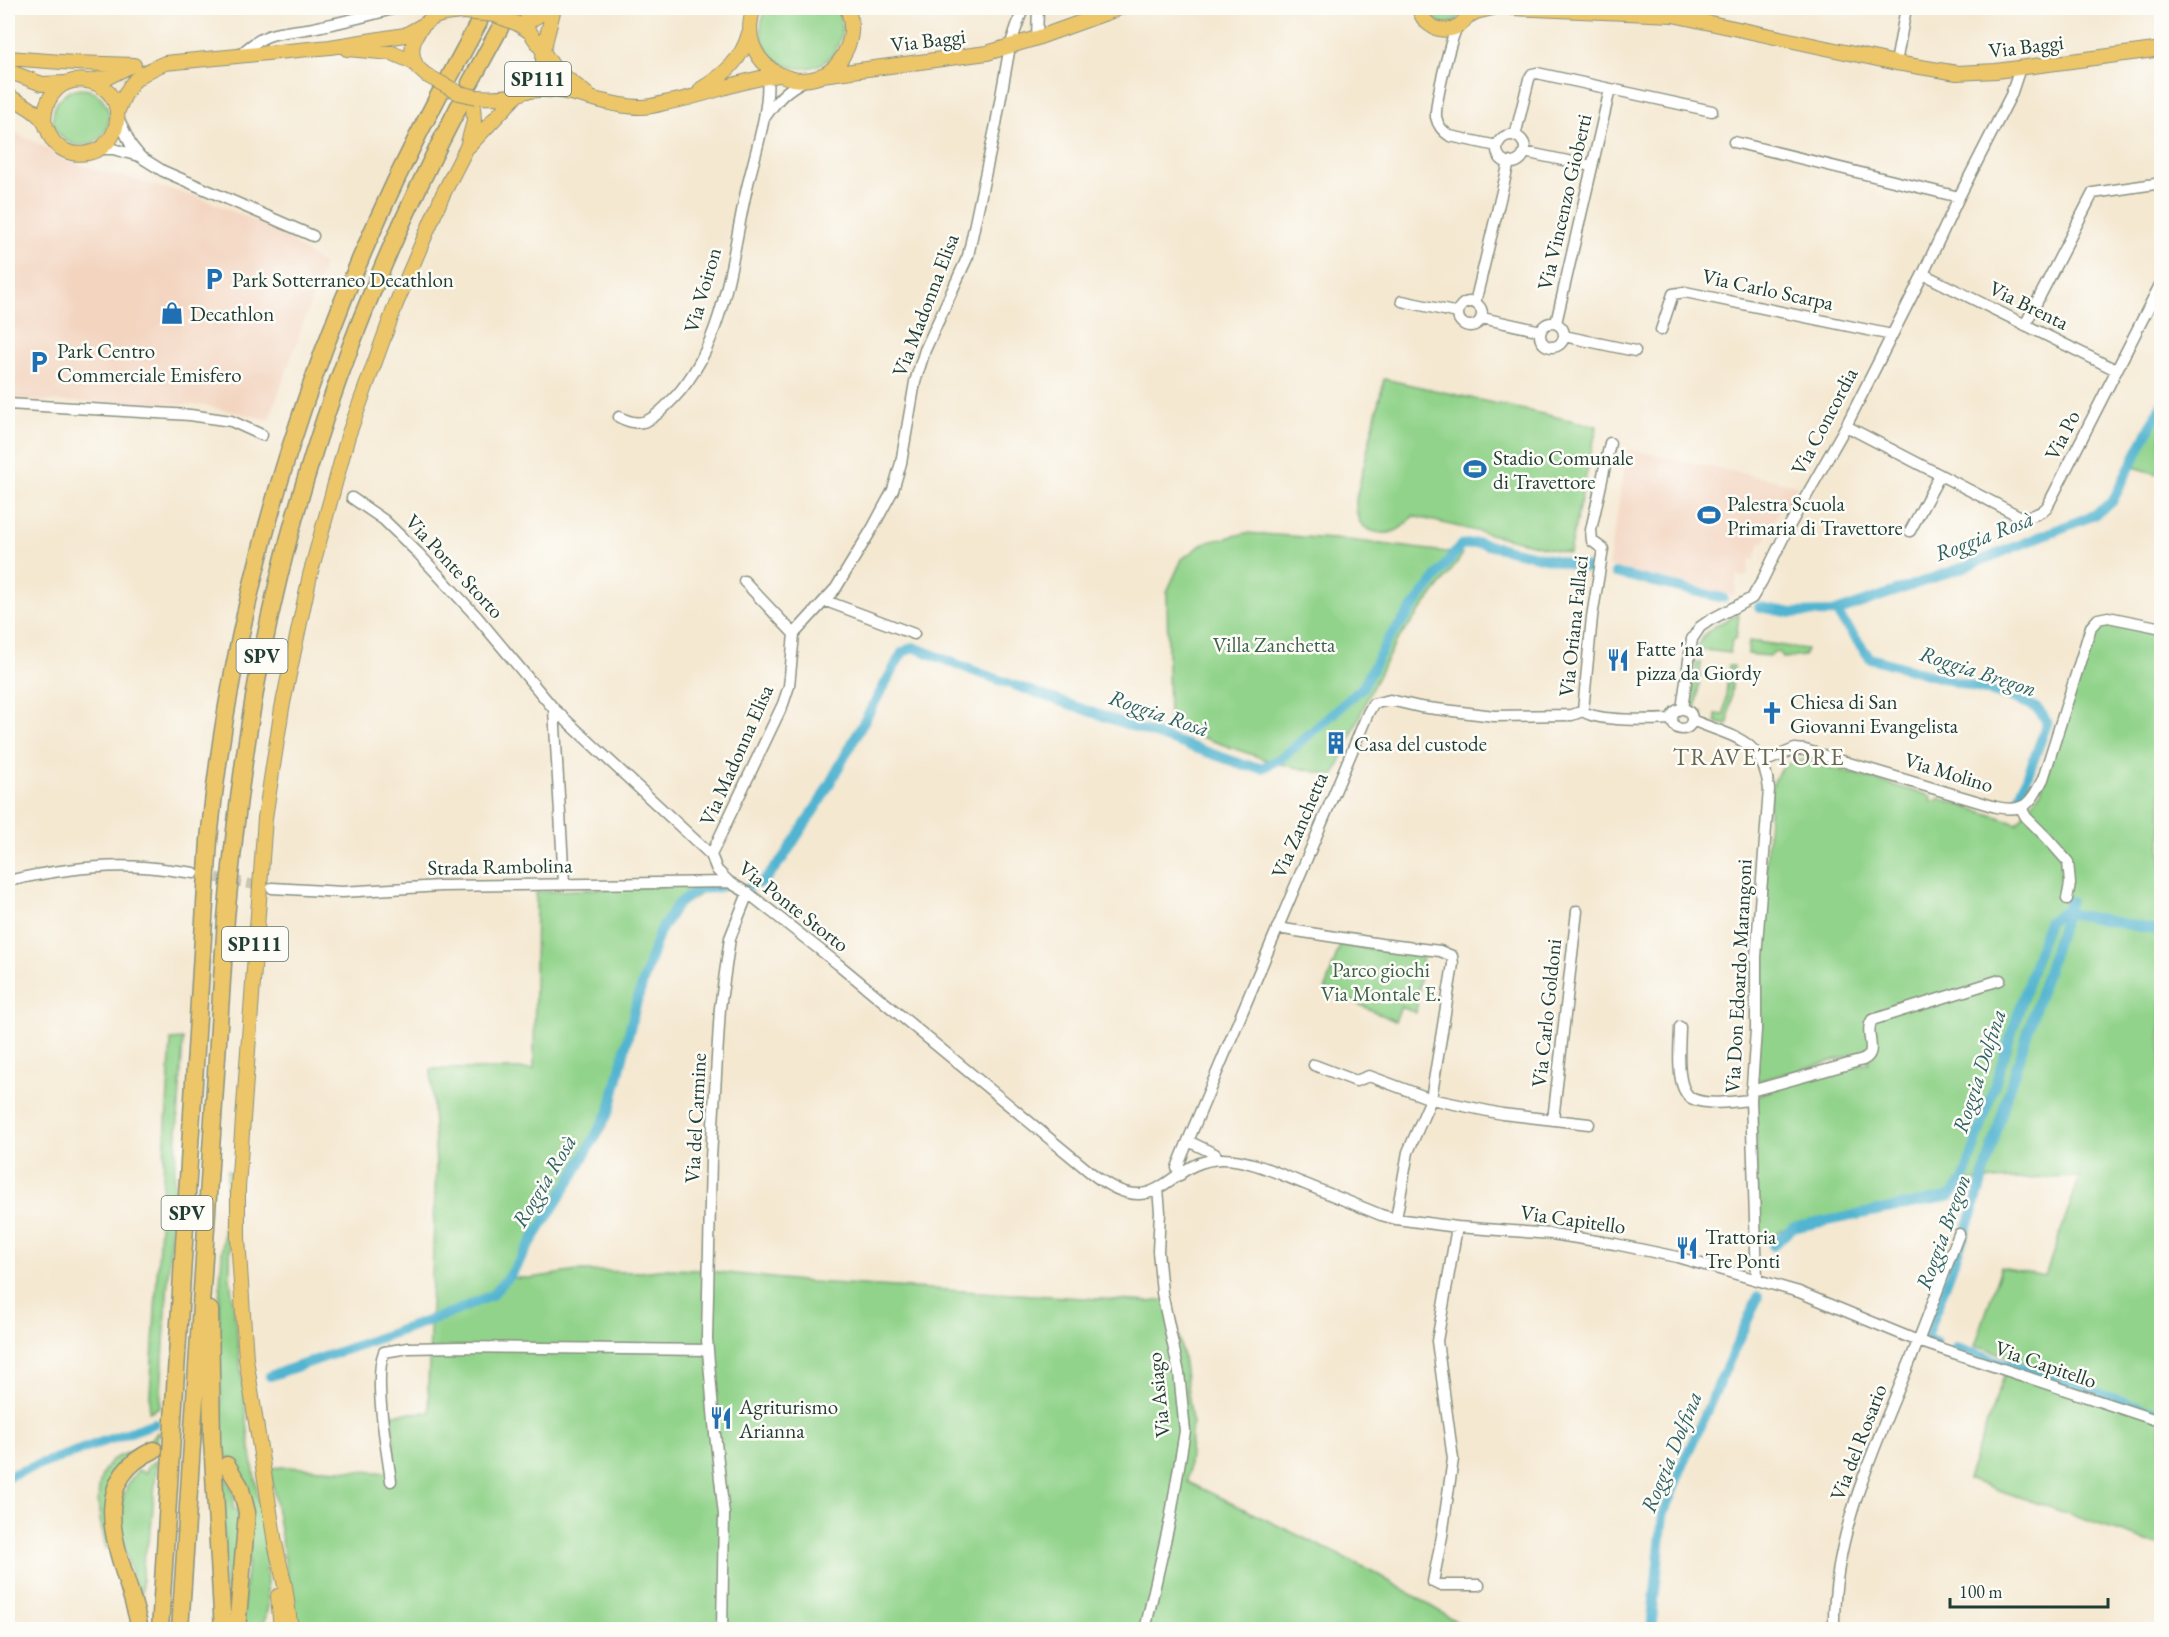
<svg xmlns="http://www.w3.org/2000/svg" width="2169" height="1637" viewBox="0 0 2169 1637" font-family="'EB Garamond',serif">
<rect width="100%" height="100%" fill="#fdfcf7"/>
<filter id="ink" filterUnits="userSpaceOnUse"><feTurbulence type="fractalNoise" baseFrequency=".0167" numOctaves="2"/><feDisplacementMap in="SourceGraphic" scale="12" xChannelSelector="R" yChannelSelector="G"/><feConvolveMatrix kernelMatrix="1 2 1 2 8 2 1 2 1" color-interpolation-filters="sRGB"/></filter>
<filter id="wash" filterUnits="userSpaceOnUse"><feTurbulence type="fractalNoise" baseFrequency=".008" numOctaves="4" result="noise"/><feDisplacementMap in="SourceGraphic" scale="24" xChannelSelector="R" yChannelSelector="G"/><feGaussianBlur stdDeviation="1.35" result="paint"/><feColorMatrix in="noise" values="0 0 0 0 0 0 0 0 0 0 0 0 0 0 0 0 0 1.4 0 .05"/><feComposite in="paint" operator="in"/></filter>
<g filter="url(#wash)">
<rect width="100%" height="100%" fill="#f4e8d1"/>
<!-- built -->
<path fill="#f3d4bf" d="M8 129 84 166 198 197 276 229 324 266 269 420 203 405 8 400Z
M1628 449 1797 485 1789 504 1783 502 1764 542H1760L1755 560 1750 559 1747 577 1737 576 1734 596 1608 566Z"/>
<!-- green -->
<path fill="#91d38a" stroke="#58885f" stroke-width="1.5" d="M765 8H836C841 16 843 25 841 35 830 92 742 71 765 8Z
M1426 8H1464C1463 11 1462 15 1459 17 1448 30 1430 22 1426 8Z
M53 117a28 28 0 1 1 56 0a28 28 0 1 1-56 0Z
M1384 379 1597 426 1569 553 1413 516C1408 521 1403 528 1395 531 1384 536 1367 532 1360 522 1356 516 1356 506 1356 499Z
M2161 410V475L2130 466Z
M1246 533 1348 540 1463 554 1443 582 1396 642 1371 690 1334 776 1276 763 1169 726 1167 592 1182 559 1204 543Z
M1739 615 1736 639H1732L1730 653 1697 649C1704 629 1720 622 1739 615Z
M2106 622 2161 634V1546L1967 1479 2011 1357 1975 1346 2001 1267 2045 1276 2080 1177 1957 1181 1951 1193 1943 1199 1781 1230 1773 1237 1771 1243 1756 1237V1098C1766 1087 1849 1068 1869 1063L1865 1052 1755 1082 1770 794C1776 773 1780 762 1805 760L1931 796V801H1936L1939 798 2017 823 2041 791 2092 629Z
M1749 641 1807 649 1804 656 1783 658 1780 653 1774 652 1769 656 1748 654Z
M1696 662 1701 663 1696 712 1703 713 1700 718 1695 717 1691 706Z
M1729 666H1734L1728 725 1718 723 1716 721V714L1724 715Z
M692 884 699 895 680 907 664 931 643 992 614 1108 605 1129 511 1278H531L578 1271 641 1272 667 1269 699 1270 810 1282 1150 1302 1171 1299 1183 1357 1192 1421 1188 1482 1372 1571 1469 1629H296L270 1468 286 1467 394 1473 393 1414 430 1412 428 1388 436 1167 431 1069H534L536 892Z
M1340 945 1423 955 1416 1013 1401 1007 1395 1021 1325 989Z
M183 1039 160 1407 149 1412 171 1040Z
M227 1170H230V1277L250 1447 265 1541 268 1606 263 1629H240L249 1553 233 1462 222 1452 219 1303Z
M158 1432 157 1441 134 1454 124 1456 126 1463 112 1547 106 1549C100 1524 89 1477 114 1459 122 1454 132 1452 140 1447 147 1444 153 1437 158 1432Z
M157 1460 151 1529 143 1562 141 1602C129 1560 104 1508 138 1470L146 1473 148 1466Z
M221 1472C230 1484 237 1494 233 1509L238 1510 240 1537 233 1615 227 1614Z"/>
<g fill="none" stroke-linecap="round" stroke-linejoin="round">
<!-- canal -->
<path stroke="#51b4d0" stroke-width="10" d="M1615 573 1723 598
M1759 607 1792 613 1836 612 1967 566 2094 515 2112 502 2162 404
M1836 612 1870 658 2013 698C2030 704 2041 707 2047 724L2020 796
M750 886 763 882 783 858 820 801 902 653 913 647 979 673 1244 765 1262 768 1283 757 1362 688 1387 641 1461 545 1479 543 1589 568
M1773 1246 1792 1228 1950 1196 1963 1182 2048 922 2062 912 2162 931
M1936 1342 1925 1339 1973 1212 2008 1093 2070 901
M1956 1348 2162 1414
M270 1376 456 1311 492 1295 511 1274 573 1176 610 1110 636 1004 659 933 677 905 698 889 721 887
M8 1476 155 1423
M1651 1630 1663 1515 1685 1459 1758 1297"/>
</g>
</g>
<g filter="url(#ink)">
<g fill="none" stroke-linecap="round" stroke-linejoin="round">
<!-- minor-tunnel -->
<path stroke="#c9c6b2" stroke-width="10" stroke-dasharray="10 5" stroke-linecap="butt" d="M202 875 266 887"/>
<!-- minor casing -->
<g stroke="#8a9282" stroke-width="13">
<path id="minor" d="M1457 27C1450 41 1435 102 1436 117 1438 126 1442 131 1450 136L1497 146
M1037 38 1038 8
M240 55C270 26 286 35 322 26 347 21 371 15 396 8
M1896 63 1906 8
M765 117C777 100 786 89 806 80
M118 118 131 145 139 155
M1497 149a14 14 0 1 1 28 0a14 14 0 1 1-28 0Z
M1515 136 1529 79 1532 74 1537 73 1712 111
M1734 142 1959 197
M99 149H113L139 156 163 171 313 236
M1524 152 1592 166
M1923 274 2116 370
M1402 301 1458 313
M1458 314a12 12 0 1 1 24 0a12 12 0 1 1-24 0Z
M1475 303 1509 162
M1482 318 1541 331
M1556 323 1610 89
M1540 335a12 12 0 1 1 24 0a12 12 0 1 1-24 0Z
M2025 325 2093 193 2162 183
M1661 330 1673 294 1685 292 1892 335
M1564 336 1635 351
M8 404 190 415 231 421 262 435
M619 417C640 428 650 422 666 406 724 353 730 264 746 192 753 160 773 102 766 71
M1846 426 2019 516C2031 517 2039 515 2047 507L2161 283 2162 273
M352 498 384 520 418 553 477 617 554 709 711 855 717 870 729 882 748 893 838 964 1090 1172C1160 1228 1164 1160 1222 1159 1250 1159 1279 1174 1305 1184 1330 1194 1356 1205 1381 1215L1396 1219 1457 1227 1552 1234 1615 1244 1677 1257 1799 1292 1918 1341 2162 1422
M1910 531 1940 475
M744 581 794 634
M826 601 914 634
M1672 719a10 10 0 1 1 20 0a10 10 0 1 1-20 0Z
M554 709 564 883
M1682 709 1692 639 1700 627 1710 620 1752 598 1762 581 1787 530 1846 426 1923 274 1959 197 2011 95 2020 68
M1583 711 1592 617 1603 549 1592 541 1591 530 1610 443
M1583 711C1596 722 1653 720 1671 719
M1692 720C1731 737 1763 737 1769 789L1756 957V1030L1751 1100 1757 1279
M1763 762 1795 749 1805 750 1996 807C2025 813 2030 804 2043 779L2091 627 2098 619 2108 617 2162 628
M2021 808 2026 817 2047 838 2068 862 2070 884 2067 899
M711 855 783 704 789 686 794 634 836 588 872 529 893 490 901 463 915 382 925 350 968 256 996 124 1010 46 1023 8
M8 881C51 871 97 864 143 867 160 868 177 871 194 873
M272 888 342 892 441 886 729 882
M1277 928 1381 944 1440 951 1452 956 1453 964 1431 1099 1408 1152 1396 1219
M1680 1027C1680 1044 1674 1091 1693 1099 1710 1106 1733 1101 1751 1100
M1314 1065 1356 1081 1369 1076 1431 1099 1502 1114 1589 1124
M1751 1091 1863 1060C1880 1052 1863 1034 1872 1020L2000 980
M1553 1120 1577 911
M1188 1141 1215 1154 1218 1159
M1180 1175 1177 1168 1188 1141 1368 713 1373 704 1390 700 1420 707 1494 716 1572 715 1583 711
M1457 1227 1437 1341 1453 1459 1442 1536 1433 1582 1439 1585H1479
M391 1481C387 1450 373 1379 384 1352L408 1348 460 1347 708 1350
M722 1630 724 1515 715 1434 707 1339 711 1158 720 1008 730 938 748 893
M1145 1630 1170 1520 1185 1431 1179 1373 1162 1293 1158 1251 1160 1212 1158 1189
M1834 1630C1832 1538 1872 1454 1906 1371 1925 1326 1941 1280 1959 1234"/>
</g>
<!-- major casing -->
<g stroke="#8a9282" stroke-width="16">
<path id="major" d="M754 8C731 70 817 109 845 52 853 37 853 23 847 8
M1419 8C1426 37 1464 37 1470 8
M1513 8 1673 15 1896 63 1957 73 1996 71 2162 49
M1467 17 1476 12 1493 8
M514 22 531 20 550 8
M347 49 392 53 415 63
M543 51 554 8
M544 53 554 68 588 95
M8 58 75 63 134 65
M8 71 42 84 65 83
M426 75C423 72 418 69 416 65 406 47 418 25 435 17 443 13 454 13 463 12
M822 75 987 53 1037 38 1120 8
M90 81 106 78 130 66
M701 89C724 75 742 60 749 33
M529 91C568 85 603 107 641 107 649 107 657 105 664 103 704 97 740 79 780 75
M8 96C19 102 33 108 42 119 51 131 47 142 66 151 77 156 91 154 101 148 110 141 116 132 117 121 123 73 46 61 44 121
M477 97C513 99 546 96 543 51L530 32 518 24
M117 113C129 81 135 76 165 63L330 47 405 35 423 25
M469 146 517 95
M278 1596 281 1630
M291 1630 285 1586 275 1543 246 1359 238 1238V1188L265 818 282 708 310 575 348 436 396 304 443 194 467 147 474 121 473 105"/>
</g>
<!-- highway casing -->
<g stroke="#8a9282" stroke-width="19">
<path id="highway" d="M510 10 511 8
M450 76 479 22
M470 83 500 28
M210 1310 212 1440 223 1630
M227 1465 240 1486 247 1512 237 1630
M140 1630C130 1570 75 1486 154 1450
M160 1630 209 840C234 580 317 323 440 93
M180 1630 226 918C234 829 245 741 262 654 300 462 369 278 459 106"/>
</g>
<!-- minor -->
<use href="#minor" stroke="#fff" stroke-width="10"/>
<!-- major -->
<use href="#major" stroke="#ecc669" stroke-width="14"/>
<!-- highway -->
<use href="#highway" stroke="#ecc669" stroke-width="16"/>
<!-- major-bridge casing -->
<g stroke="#8a9282" stroke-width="16" stroke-linecap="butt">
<path id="major-bridge" d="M463 12 495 15 518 24
M426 75 459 93 477 97"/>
</g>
<!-- major-bridge -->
<use href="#major-bridge" stroke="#ecc669" stroke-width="14"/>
</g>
</g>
<!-- icons -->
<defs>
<g id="parking-bare" transform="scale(1.8)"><path d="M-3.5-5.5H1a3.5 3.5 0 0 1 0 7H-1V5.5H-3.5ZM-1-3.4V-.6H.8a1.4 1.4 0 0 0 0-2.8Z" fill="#1f6fb2" stroke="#fdfcf7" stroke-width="2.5" paint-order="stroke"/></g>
<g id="shop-bare" transform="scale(1.8)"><path d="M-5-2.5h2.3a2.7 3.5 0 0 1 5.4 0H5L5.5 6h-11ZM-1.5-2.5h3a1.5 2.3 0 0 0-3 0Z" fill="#1f6fb2" stroke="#fdfcf7" stroke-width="2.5" paint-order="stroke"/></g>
<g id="stadium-bare" transform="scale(1.8)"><path d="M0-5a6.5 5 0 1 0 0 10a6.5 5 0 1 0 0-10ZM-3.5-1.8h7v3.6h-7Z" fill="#1f6fb2" stroke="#fdfcf7" stroke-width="2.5" paint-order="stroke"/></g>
<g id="restaurant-bare" transform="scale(1.8)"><path d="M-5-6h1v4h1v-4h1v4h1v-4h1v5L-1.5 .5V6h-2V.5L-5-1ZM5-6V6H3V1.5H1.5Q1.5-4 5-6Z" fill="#1f6fb2" stroke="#fdfcf7" stroke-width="2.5" paint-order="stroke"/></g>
<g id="church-bare" transform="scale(1.8)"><path d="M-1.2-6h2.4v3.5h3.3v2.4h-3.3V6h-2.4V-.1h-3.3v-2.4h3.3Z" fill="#1f6fb2" stroke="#fdfcf7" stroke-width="2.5" paint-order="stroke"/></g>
<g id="building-bare" transform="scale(1.8)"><path d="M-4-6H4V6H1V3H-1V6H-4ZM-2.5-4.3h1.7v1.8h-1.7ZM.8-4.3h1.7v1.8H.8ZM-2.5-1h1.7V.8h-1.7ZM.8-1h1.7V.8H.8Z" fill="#1f6fb2" stroke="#fdfcf7" stroke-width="2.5" paint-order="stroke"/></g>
</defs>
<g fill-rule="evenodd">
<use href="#parking-bare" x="214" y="279"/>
<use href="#shop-bare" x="172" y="313"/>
<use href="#parking-bare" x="39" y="362"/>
<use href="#stadium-bare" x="1475" y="469"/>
<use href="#stadium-bare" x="1709" y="515"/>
<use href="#restaurant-bare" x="1618" y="660"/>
<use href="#church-bare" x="1772" y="713"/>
<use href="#building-bare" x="1336" y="743"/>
<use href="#restaurant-bare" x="1687" y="1248"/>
<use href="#restaurant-bare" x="721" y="1418"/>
</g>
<g text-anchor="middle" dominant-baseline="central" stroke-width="5" stroke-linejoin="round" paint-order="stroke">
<!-- shield labels -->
<g fill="#fdfcf7" stroke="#62766e" stroke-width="1.5">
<rect x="505" y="62" width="66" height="34" rx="4.5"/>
<rect x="236.5" y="639" width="51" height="34" rx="4.5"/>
<rect x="222" y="927" width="66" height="34" rx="4.5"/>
<rect x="161.5" y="1196" width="51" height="34" rx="4.5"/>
</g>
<g font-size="20" font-weight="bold" fill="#1f3d34">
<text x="538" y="79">SP111</text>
<text x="262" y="656">SPV</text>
<text x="255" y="944">SP111</text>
<text x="187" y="1213">SPV</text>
</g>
<!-- street labels -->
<g font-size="21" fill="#1f3d34" stroke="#fdfcf7">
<text transform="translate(928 40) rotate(-7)">Via Baggi</text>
<text transform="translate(2026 46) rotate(-7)">Via Baggi</text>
<text transform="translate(1564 202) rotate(-77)">Via Vincenzo Gioberti</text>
<text transform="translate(1768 289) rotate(12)">Via Carlo Scarpa</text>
<text transform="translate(702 290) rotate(-74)">Via Voiron</text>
<text transform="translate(925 305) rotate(-69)">Via Madonna Elisa</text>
<text transform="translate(2029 305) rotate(26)">Via Brenta</text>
<text transform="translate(1824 421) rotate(-62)">Via Concordia</text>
<text transform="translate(2062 435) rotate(-63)">Via Po</text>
<text transform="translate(455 566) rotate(47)">Via Ponte Storto</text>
<text transform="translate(1573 626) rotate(-84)">Via Oriana Fallaci</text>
<text transform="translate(736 755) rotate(-66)">Via Madonna Elisa</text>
<text transform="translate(1949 772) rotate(17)">Via Molino</text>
<text transform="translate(1299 825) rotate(-67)">Via Zanchetta</text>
<text transform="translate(500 866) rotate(-1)">Strada Rambolina</text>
<text transform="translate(794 906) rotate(38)">Via Ponte Storto</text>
<text transform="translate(1738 976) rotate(-87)">Via Don Edoardo Marangoni</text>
<text transform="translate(1546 1013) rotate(-84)">Via Carlo Goldoni</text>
<text transform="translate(695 1118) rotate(-87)">Via del Carmine</text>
<text transform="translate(1573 1219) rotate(8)">Via Capitello</text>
<text transform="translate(2046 1364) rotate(19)">Via Capitello</text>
<text transform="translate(1158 1395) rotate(-96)">Via Asiago</text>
<text transform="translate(1858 1442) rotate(-69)">Via del Rosario</text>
</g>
<!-- poi labels -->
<g font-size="21" fill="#1f3d34" stroke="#fdfcf7" text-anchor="start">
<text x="232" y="279">Park Sotterraneo Decathlon</text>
<text x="190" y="313">Decathlon</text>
<text x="57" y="350">Park Centro<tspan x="57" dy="24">Commerciale Emisfero</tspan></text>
<text x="1493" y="457">Stadio Comunale<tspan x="1493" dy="24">di Travettore</tspan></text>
<text x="1727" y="503">Palestra Scuola<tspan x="1727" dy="24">Primaria di Travettore</tspan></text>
<text x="1636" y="648">Fatte 'na<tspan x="1636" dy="24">pizza da Giordy</tspan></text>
<text x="1790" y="701">Chiesa di San<tspan x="1790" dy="24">Giovanni Evangelista</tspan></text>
<text x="1354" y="743">Casa del custode</text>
<text x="1705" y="1236">Trattoria<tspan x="1705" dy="24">Tre Ponti</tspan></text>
<text x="739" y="1406">Agriturismo<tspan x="739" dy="24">Arianna</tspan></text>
</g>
<!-- park labels -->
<g font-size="21" fill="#3c624a" stroke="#fdfcf7">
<text x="1274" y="644">Villa Zanchetta</text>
<text x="1381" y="969">Parco giochi<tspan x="1381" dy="24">Via Montale E.</tspan></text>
</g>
<!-- water labels -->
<g font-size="22" font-style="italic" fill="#2e6163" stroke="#fdfcf7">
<text transform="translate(1984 536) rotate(-21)">Roggia Rosà</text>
<text transform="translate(1978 671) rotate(18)">Roggia Bregon</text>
<text transform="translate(1159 713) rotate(19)">Roggia Rosà</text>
<text transform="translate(1979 1071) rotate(-72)">Roggia Dolfina</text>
<text transform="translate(544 1181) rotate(-59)">Roggia Rosà</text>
<text transform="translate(1943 1232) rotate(-70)">Roggia Bregon</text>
<text transform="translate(1671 1452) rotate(-68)">Roggia Dolfina</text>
</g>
<!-- quarter labels -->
<g font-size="24" letter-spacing="1.5" fill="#676756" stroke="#fdfcf7">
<text x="1759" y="756">TRAVETTORE</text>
</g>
</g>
<!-- margin -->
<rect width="2169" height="1637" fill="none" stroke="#fdfcf7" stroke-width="30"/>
<!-- scale -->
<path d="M1950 1598v9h158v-9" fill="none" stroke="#1f3d34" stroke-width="3"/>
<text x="1959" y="1598" font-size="18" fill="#1f3d34" stroke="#fdfcf7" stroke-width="4.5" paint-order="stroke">100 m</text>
</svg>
